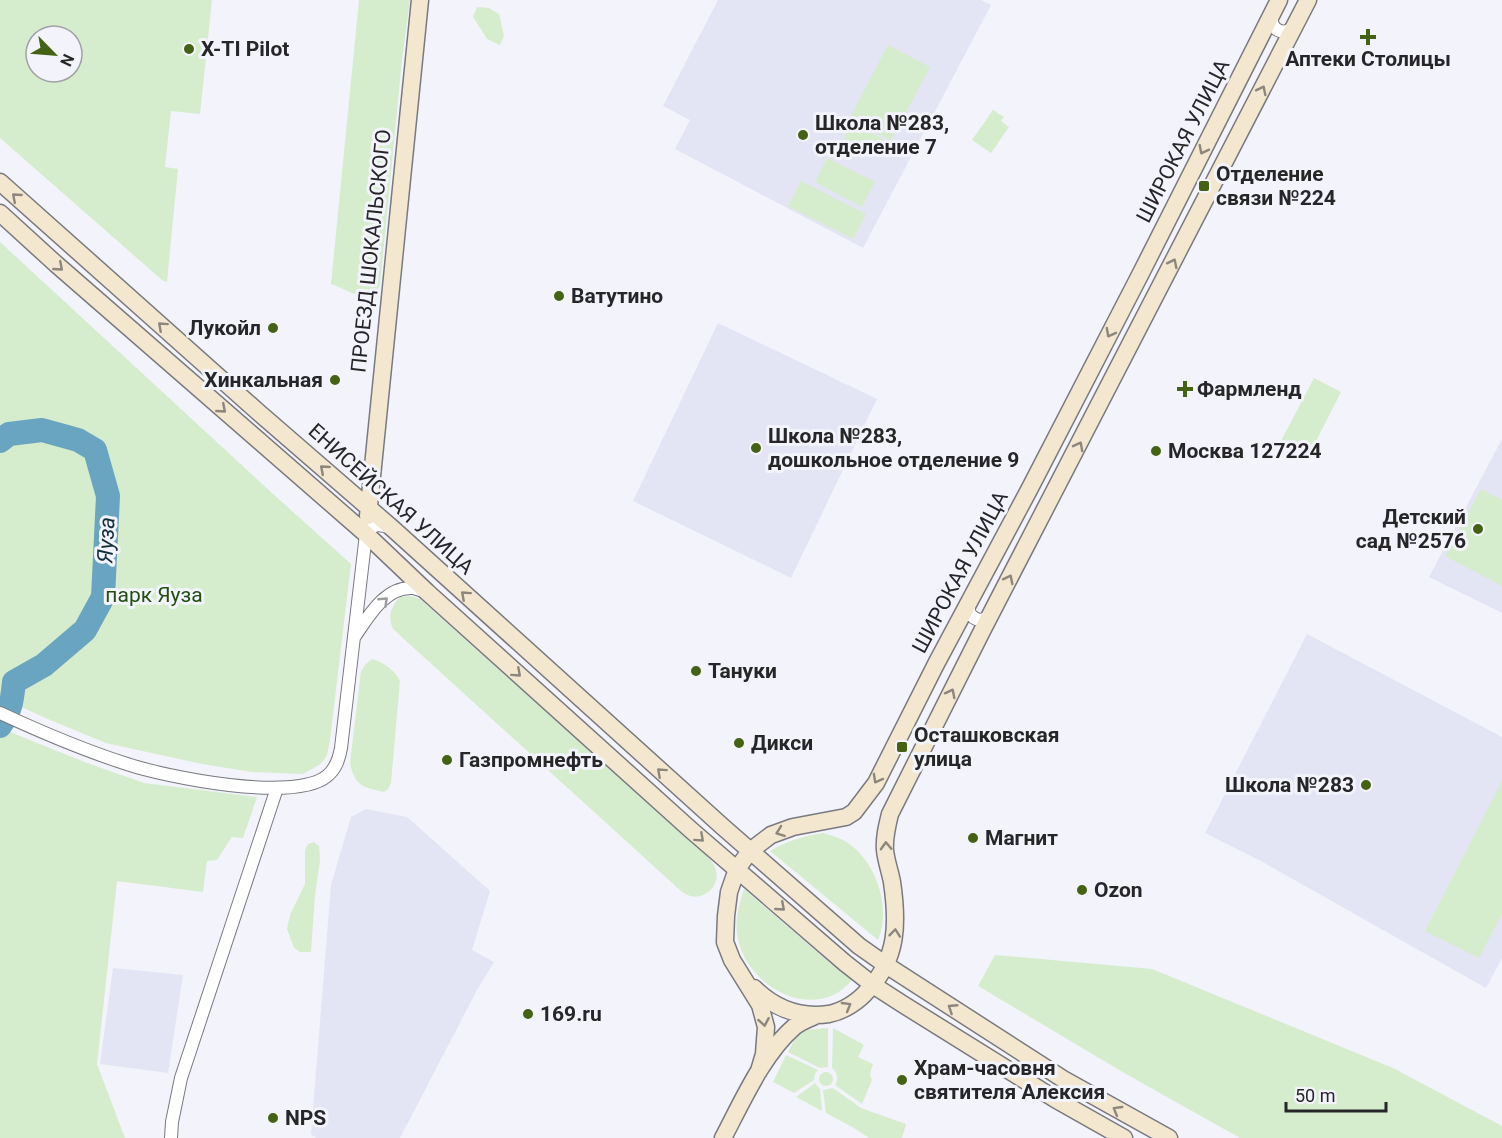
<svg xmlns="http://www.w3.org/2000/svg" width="1502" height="1138" viewBox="0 0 1502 1138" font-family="Roboto,sans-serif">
<rect width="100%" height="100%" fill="#f2f3fb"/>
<!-- built -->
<path fill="#e3e5f4" d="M718 0H981L991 5 863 248 675 149 690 120 663 106Z
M718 323 877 399 791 578 633 501Z
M1502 439V613L1429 577Z
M1307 634 1502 737V958L1486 988 1259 860 1205 833Z
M366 809 407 817 490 891 472 950 494 962 477 990 400 1138H316L311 1134 331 885 351 817Z
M113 968 183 975 168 1073 100 1064Z"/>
<!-- green -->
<path fill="#d5edcd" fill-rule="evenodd" d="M0 0H212L200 114 171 111 165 167 178 169 167 282 162 280 0 138ZM36 36H72V72H36Z
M359 0H410L402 60 380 285C378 290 376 295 370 297 362 299 340 287 331 284Z
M477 7 489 8 499 14 504 36 500 45 487 39 473 17Z
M888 45 930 67 891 141 849 119Z
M993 110 1004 117 1001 121 1009 127 991 153 972 140Z
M852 123 885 140 877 156 844 139Z
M827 158 875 182 862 207 815 182Z
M801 181 866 214 853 239 788 206Z
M0 242 272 493 351 564 330 740 327 755 324 760 319 765 303 774 252 772 202 764 106 743 43 717 0 697Z
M1314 378 1341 392 1309 455 1281 441Z
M1481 489 1502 500V586L1445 556Z
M410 596 420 599 703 851C708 857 714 862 716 871 720 885 705 900 690 896 687 895 684 893 681 891L393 629C387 616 391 607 400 597Z
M372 659C383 662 395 670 400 681L391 783 388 789 384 792C362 787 355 786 350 763L361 671 365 665Z
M0 728 87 763 144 783 257 797 243 838 232 837 217 860 207 861 203 892 117 881 97 1064 125 1138H0Z
M1502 781V913L1479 958 1425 931Z
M823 833C833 836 844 839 852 846 878 867 891 910 878 940L770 851C787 841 803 836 823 833Z
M314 842 319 846 320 860 315 895 311 952H300L294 948 287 929 290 915 305 884V850L308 844Z
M744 889 830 963 852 980C816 1024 748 988 738 939 734 922 739 906 744 889Z
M995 955 1152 969 1393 1068 1502 1126V1138H1240L1126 1074 978 986Z
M828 1028V1067L820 1068 788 1052C800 1028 803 1030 828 1028Z
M833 1028 864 1045 858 1057 873 1064 870 1074 872 1080 862 1104 835 1085C839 1079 837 1072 832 1068Z
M786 1055 818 1070 815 1074 814 1080 794 1093 773 1082Z
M819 1079a7 7 0 1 1 14 0a7 7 0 1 1-14 0Z
M815 1083 820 1089 822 1111 796 1097Z
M833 1088 861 1108 906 1124 902 1138H869L854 1128 826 1113 823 1090Z"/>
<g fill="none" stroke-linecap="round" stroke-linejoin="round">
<!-- river -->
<path stroke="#69a5c1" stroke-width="24" d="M0 441 9 434 42 430 78 440 95 450 108 496 103 597 85 630 44 665 14 682C12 701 11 711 0 726"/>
<!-- street casing -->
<g stroke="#797a81" stroke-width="14">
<path id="street" d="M1272 14V23C1277 34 1288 34 1295 25
M969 602V612C974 621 984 623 991 614
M355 636C368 617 385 586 413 588 417 589 422 591 427 592
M0 713C41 732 83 750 127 764 166 777 294 803 327 776 336 769 339 759 341 748L366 534C374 523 379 524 392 528
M171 1138 172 1122 181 1078 277 788"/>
</g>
<!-- secondary casing -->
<g stroke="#797a81" stroke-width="19">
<path id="secondary" d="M0 182 257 411 392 528 723 827 859 946 886 965 1063 1079 1169 1138
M0 213 56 264 366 534 427 592 691 830 845 963 873 985 904 1005 1055 1099 1124 1138
M368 516 420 0
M754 988C775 1009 801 1018 829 1014 844 1011 859 1001 868 990 898 958 898 923 892 882 890 871 886 861 885 850 884 838 887 826 890 814L982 631 1308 0
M759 1071 764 1054 766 1027 760 1005 732 960 725 942 726 916 729 892 737 869 750 851 771 835 793 827 846 817 854 812 876 783 936 664 1030 488 1141 273 1279 0
M723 1138C742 1102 763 1054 794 1027 800 1022 808 1019 815 1016"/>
</g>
<!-- street -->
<use href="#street" stroke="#fff" stroke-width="12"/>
<!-- secondary -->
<use href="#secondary" stroke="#f3e7cf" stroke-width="16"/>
</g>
<!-- one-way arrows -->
<defs><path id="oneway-chevron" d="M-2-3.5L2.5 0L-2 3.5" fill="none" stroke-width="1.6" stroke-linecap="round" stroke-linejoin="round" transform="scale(1.5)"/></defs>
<g stroke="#8c867c">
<use href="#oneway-chevron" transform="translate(1262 90) rotate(-63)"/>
<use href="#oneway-chevron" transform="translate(1203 150) rotate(117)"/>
<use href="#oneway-chevron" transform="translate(16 197) rotate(-139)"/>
<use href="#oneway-chevron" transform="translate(1173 263) rotate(-63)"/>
<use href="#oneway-chevron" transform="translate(59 267) rotate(41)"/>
<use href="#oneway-chevron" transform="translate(162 326) rotate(-138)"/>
<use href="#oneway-chevron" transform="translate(1110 333) rotate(118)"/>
<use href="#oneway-chevron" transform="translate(222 409) rotate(41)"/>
<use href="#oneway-chevron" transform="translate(1079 446) rotate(-62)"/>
<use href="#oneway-chevron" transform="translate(324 469) rotate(-139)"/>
<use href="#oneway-chevron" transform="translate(1009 579) rotate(-63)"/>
<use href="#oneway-chevron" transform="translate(465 595) rotate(-138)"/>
<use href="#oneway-chevron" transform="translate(517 673) rotate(42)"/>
<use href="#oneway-chevron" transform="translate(951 693) rotate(-63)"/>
<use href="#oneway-chevron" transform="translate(661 772) rotate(-138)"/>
<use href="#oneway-chevron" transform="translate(877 779) rotate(119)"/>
<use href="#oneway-chevron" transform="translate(780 832) rotate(160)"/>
<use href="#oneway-chevron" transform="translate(700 838) rotate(42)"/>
<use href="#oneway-chevron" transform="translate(886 846) rotate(-92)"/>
<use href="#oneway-chevron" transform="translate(781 907) rotate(41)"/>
<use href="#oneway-chevron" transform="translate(895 933) rotate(-84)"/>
<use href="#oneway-chevron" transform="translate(847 1006) rotate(-30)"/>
<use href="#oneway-chevron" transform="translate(952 1008) rotate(-147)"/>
<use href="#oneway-chevron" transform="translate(764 1022) rotate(80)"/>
<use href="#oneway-chevron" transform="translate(1117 1110) rotate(-150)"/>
</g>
<use stroke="#9d9d9f" href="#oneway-chevron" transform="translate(384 601) rotate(-43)"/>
<!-- markers -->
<g fill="#446214" stroke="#f2f3fb" stroke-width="2">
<path d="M1365 28h6v6h6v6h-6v6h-6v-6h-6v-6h6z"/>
<circle cx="189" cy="49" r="6"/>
<circle cx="803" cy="135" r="6"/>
<rect x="1198" y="180" width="12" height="12" rx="3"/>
<circle cx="559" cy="296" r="6"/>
<circle cx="273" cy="328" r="6"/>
<circle cx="335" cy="380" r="6"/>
<path d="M1182 380h6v6h6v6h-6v6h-6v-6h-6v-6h6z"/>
<circle cx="756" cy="448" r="6"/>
<circle cx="1156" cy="451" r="6"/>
<circle cx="1478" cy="529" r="6"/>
<circle cx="696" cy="671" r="6"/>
<circle cx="739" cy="743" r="6"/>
<rect x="896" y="741" width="12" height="12" rx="3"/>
<circle cx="447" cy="760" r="6"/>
<circle cx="1366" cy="785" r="6"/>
<circle cx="973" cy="838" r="6"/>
<circle cx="1082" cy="890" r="6"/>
<circle cx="528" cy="1014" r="6"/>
<circle cx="902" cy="1080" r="6"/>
<circle cx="273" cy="1118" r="6"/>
</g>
<g text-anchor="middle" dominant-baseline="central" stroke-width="6" stroke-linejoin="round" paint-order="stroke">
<!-- poi labels -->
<g font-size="21" font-weight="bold" fill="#262629" stroke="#f2f3fb" text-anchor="start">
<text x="201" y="49">X-TI Pilot</text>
<text x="1368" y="59" text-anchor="middle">Аптеки Столицы</text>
<text x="815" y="123">Школа №283,<tspan x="815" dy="24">отделение 7</tspan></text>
<text x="1216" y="174">Отделение<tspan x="1216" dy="24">связи №224</tspan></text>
<text x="571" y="296">Ватутино</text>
<text x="261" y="328" text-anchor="end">Лукойл</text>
<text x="323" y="380" text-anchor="end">Хинкальная</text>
<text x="1197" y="389">Фармленд</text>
<text x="768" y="436">Школа №283,<tspan x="768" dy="24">дошкольное отделение 9</tspan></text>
<text x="1168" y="451">Москва 127224</text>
<text x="1466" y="517" text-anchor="end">Детский<tspan x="1466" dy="24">сад №2576</tspan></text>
<text x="708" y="671">Тануки</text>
<text x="914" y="735">Осташковская<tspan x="914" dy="24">улица</tspan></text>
<text x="751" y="743">Дикси</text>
<text x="459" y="760">Газпромнефть</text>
<text x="1354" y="785" text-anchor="end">Школа №283</text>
<text x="985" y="838">Магнит</text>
<text x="1094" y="890">Ozon</text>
<text x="540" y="1014">169.ru</text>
<text x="914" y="1068">Храм-часовня<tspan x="914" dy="24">святителя Алексия</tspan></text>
<text x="285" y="1118">NPS</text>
</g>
<!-- street labels -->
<g font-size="21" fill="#262629" stroke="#f2f3fb">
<text transform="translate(1183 141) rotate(-63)">ШИРОКАЯ УЛИЦА</text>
<text transform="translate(371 251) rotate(-84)">ПРОЕЗД ШОКАЛЬСКОГО</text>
<text transform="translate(391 499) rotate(42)">ЕНИСЕЙСКАЯ УЛИЦА</text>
<text transform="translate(960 572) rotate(-62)">ШИРОКАЯ УЛИЦА</text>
</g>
<!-- park labels -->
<g font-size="21" fill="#224f0e" stroke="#f2f3fb">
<text x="154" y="595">парк Яуза</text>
</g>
<!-- water labels -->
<g font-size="22" font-style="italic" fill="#122f3c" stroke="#f2f3fb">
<text transform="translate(106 540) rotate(-87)">Яуза</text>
</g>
</g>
<!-- north arrow -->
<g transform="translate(54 54) rotate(115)"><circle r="28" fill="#f2f3fb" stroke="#a0a1a7" stroke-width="1.5"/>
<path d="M0-4.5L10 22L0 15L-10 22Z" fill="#446214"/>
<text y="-9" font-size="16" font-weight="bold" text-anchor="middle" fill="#262629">N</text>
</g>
<!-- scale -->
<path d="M1286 1102v9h100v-9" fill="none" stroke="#262629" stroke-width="3"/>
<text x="1295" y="1102" font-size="18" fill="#262629" stroke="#f2f3fb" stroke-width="4.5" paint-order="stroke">50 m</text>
</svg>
